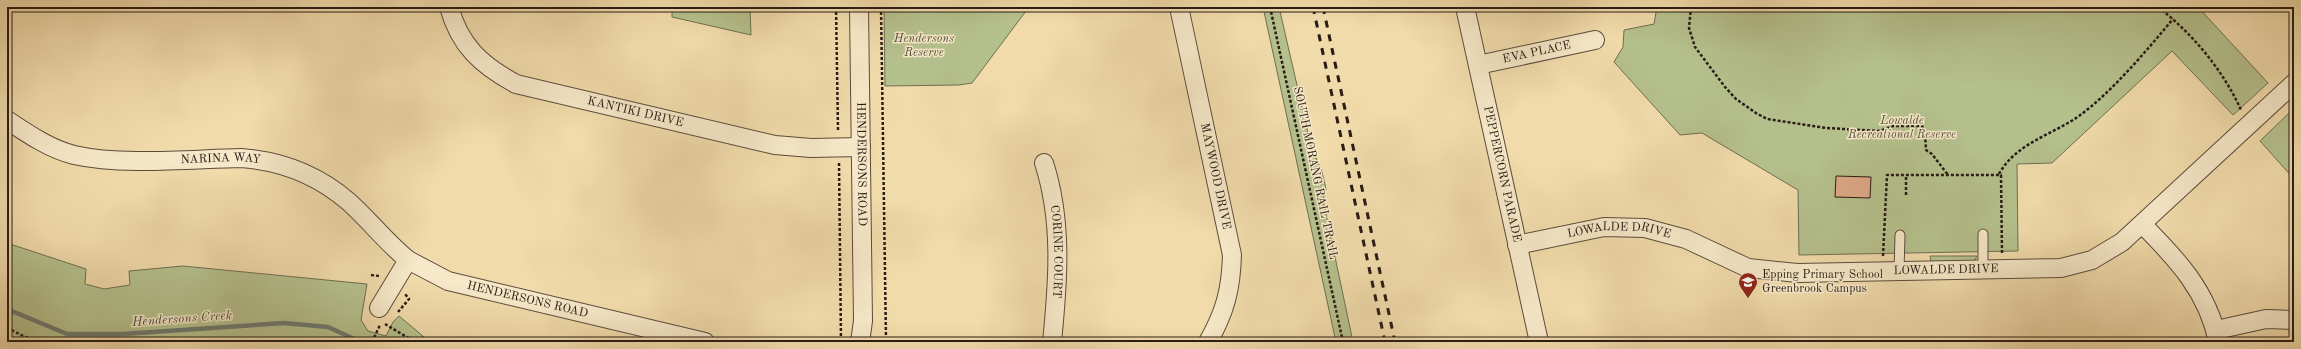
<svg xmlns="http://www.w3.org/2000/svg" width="2301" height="349" viewBox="0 0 2301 349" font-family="'Old Standard TT',serif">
<rect width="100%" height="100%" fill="#f1dbab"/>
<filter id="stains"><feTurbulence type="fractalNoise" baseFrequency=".005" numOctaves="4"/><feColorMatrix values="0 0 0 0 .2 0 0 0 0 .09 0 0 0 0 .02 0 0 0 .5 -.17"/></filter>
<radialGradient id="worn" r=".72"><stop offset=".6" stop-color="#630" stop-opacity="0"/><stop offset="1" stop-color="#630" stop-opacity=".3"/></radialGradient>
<!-- green -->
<path fill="#b5c18d" stroke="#6f6e52" d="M672 7H750L751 35 672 17Z
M884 7H1029L972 83 959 85 885 86Z
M1263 7H1279L1311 146 1322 172 1326 189 1323 200 1353 342H1336Z
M1657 7H2198L2268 83 2233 115 2172 51 2052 163 2017 164 2018 251 1799 255 1798 190 1702 133 1680 135 1614 62 1623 47 1624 30 1654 24Z
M2292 110 2294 112V179L2260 141Z
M7 243 86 269 85 284 104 289 130 285 129 271 183 266 367 284 361 320 368 331 386 336 393 322 399 316 430 342H17L7 337Z
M1930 256H1977L1974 262H1931Z"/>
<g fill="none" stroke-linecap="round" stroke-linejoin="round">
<!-- stream -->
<path stroke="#6e7b72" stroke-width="4.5" d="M7 309 67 334H123L284 323 328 327 361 342"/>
</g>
<!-- building -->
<path fill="#dfa987" stroke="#291c16" d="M1836 176 1871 177 1870 198 1835 197Z"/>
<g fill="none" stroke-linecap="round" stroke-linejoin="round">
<!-- service casing -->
<g stroke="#5b4c3b" stroke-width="11">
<path id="service" d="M1983 234V271
M1899 271 1900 235"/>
</g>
<!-- minor casing -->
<g stroke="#5b4c3b" stroke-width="20">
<g id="minor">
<path id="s1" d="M449 7C460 46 481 65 516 84L775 145 811 148 861 147"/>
<path id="s2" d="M859 7 863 321 860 342"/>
<path id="s3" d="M1179 7 1232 255C1231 290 1225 312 1208 342"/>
<path id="s4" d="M1465 7 1539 342"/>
<path id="s5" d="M1478 65 1595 40"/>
<path id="s6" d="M7 120C28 134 50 149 74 155 123 166 191 159 241 158 282 161 318 175 349 202 370 221 386 242 408 260"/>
<path id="s7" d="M1044 163C1063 222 1058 282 1052 342"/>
<path d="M2142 224C2177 259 2208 292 2218 342"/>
<path id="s8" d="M1517 245 1604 227 1645 228 1686 239 1748 268 1797 273 2061 268 2092 260 2122 242 2294 83"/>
<path id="s9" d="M379 308 408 260 448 281 705 342"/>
<path d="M2216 330 2266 319 2294 320"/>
</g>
</g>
<!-- path -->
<path stroke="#291c16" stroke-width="2.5" stroke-dasharray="3 2" stroke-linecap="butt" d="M836 7 838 130
M1270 7 1343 342
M1691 7 1689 28 1695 47 1725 87 1736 99 1756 113 1767 119 1826 128 1880 131 1893 126H1922L1925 133 1926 150 1932 154 1948 175
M2158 7C2192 33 2223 70 2241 110
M839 163 841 341H845
M1999 174C2016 143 2052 135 2079 116 2112 92 2147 50 2173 19
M1906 195V175
M1883 256 1887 175H2001L2002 253
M371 275 379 276
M398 312 409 299 405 294
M385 324 415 342
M7 328 36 342
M876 341 886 340 881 7
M372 342 380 325"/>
<!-- service -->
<use href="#service" stroke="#f6e8c8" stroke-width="9"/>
<!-- minor -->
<use href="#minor" stroke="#f6e8c8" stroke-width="18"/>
<!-- rail -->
<path stroke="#291c16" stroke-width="3" stroke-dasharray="7 7" stroke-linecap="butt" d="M1313 7 1385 342
M1323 7 1395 342"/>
</g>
<!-- icons -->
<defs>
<g id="school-pin" transform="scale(1)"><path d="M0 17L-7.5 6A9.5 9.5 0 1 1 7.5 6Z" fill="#8f2418" stroke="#f6e8c8"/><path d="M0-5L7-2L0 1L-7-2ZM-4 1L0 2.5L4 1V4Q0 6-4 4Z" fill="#fff"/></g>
</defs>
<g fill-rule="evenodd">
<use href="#school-pin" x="1748" y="282"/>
</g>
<g text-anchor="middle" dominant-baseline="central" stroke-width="3" stroke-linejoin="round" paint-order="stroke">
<!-- park labels -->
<g font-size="12" font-style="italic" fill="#534e3a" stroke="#f6e8c8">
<text x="924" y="39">Hendersons<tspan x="924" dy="14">Reserve</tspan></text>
<text x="1902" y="121">Lowalde<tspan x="1902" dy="14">Recreational Reserve</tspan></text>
</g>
<!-- street labels -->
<g font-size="12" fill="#291c16" stroke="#f6e8c8">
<text stroke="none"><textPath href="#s5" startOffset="60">EVA PLACE</textPath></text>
<text stroke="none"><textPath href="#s1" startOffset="228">KANTIKI DRIVE</textPath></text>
<text stroke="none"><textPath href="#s6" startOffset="223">NARINA WAY</textPath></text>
<text stroke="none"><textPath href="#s2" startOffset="157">HENDERSONS ROAD</textPath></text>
<text transform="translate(1315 173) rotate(78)">SOUTH MORANG RAIL TRAIL</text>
<text stroke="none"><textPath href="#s4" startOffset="171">PEPPERCORN PARADE</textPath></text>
<text stroke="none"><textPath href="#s3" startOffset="173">MAYWOOD DRIVE</textPath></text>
<text stroke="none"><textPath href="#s8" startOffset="104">LOWALDE DRIVE</textPath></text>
<text stroke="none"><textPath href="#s7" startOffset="90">CORINE COURT</textPath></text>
<text stroke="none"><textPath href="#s8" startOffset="439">LOWALDE DRIVE</textPath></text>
<text stroke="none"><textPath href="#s9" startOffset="183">HENDERSONS ROAD</textPath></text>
</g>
<!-- poi labels -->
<g font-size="12" fill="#291c16" stroke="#f6e8c8" text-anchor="start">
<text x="1762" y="275">Epping Primary School<tspan x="1762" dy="14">Greenbrook Campus</tspan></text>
</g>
<!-- water labels -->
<g font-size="13" font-style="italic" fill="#4c4b44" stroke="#f6e8c8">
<text transform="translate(182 319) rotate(-4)">Hendersons Creek</text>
</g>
</g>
<!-- margin -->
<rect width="2301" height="349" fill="none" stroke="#f1dbab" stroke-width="24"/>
<rect x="8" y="8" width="2285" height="333" fill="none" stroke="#291c16" stroke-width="2"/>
<rect x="12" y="12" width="2277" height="325" fill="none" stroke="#291c16"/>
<rect width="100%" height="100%" filter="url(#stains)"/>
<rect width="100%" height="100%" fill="url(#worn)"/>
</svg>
